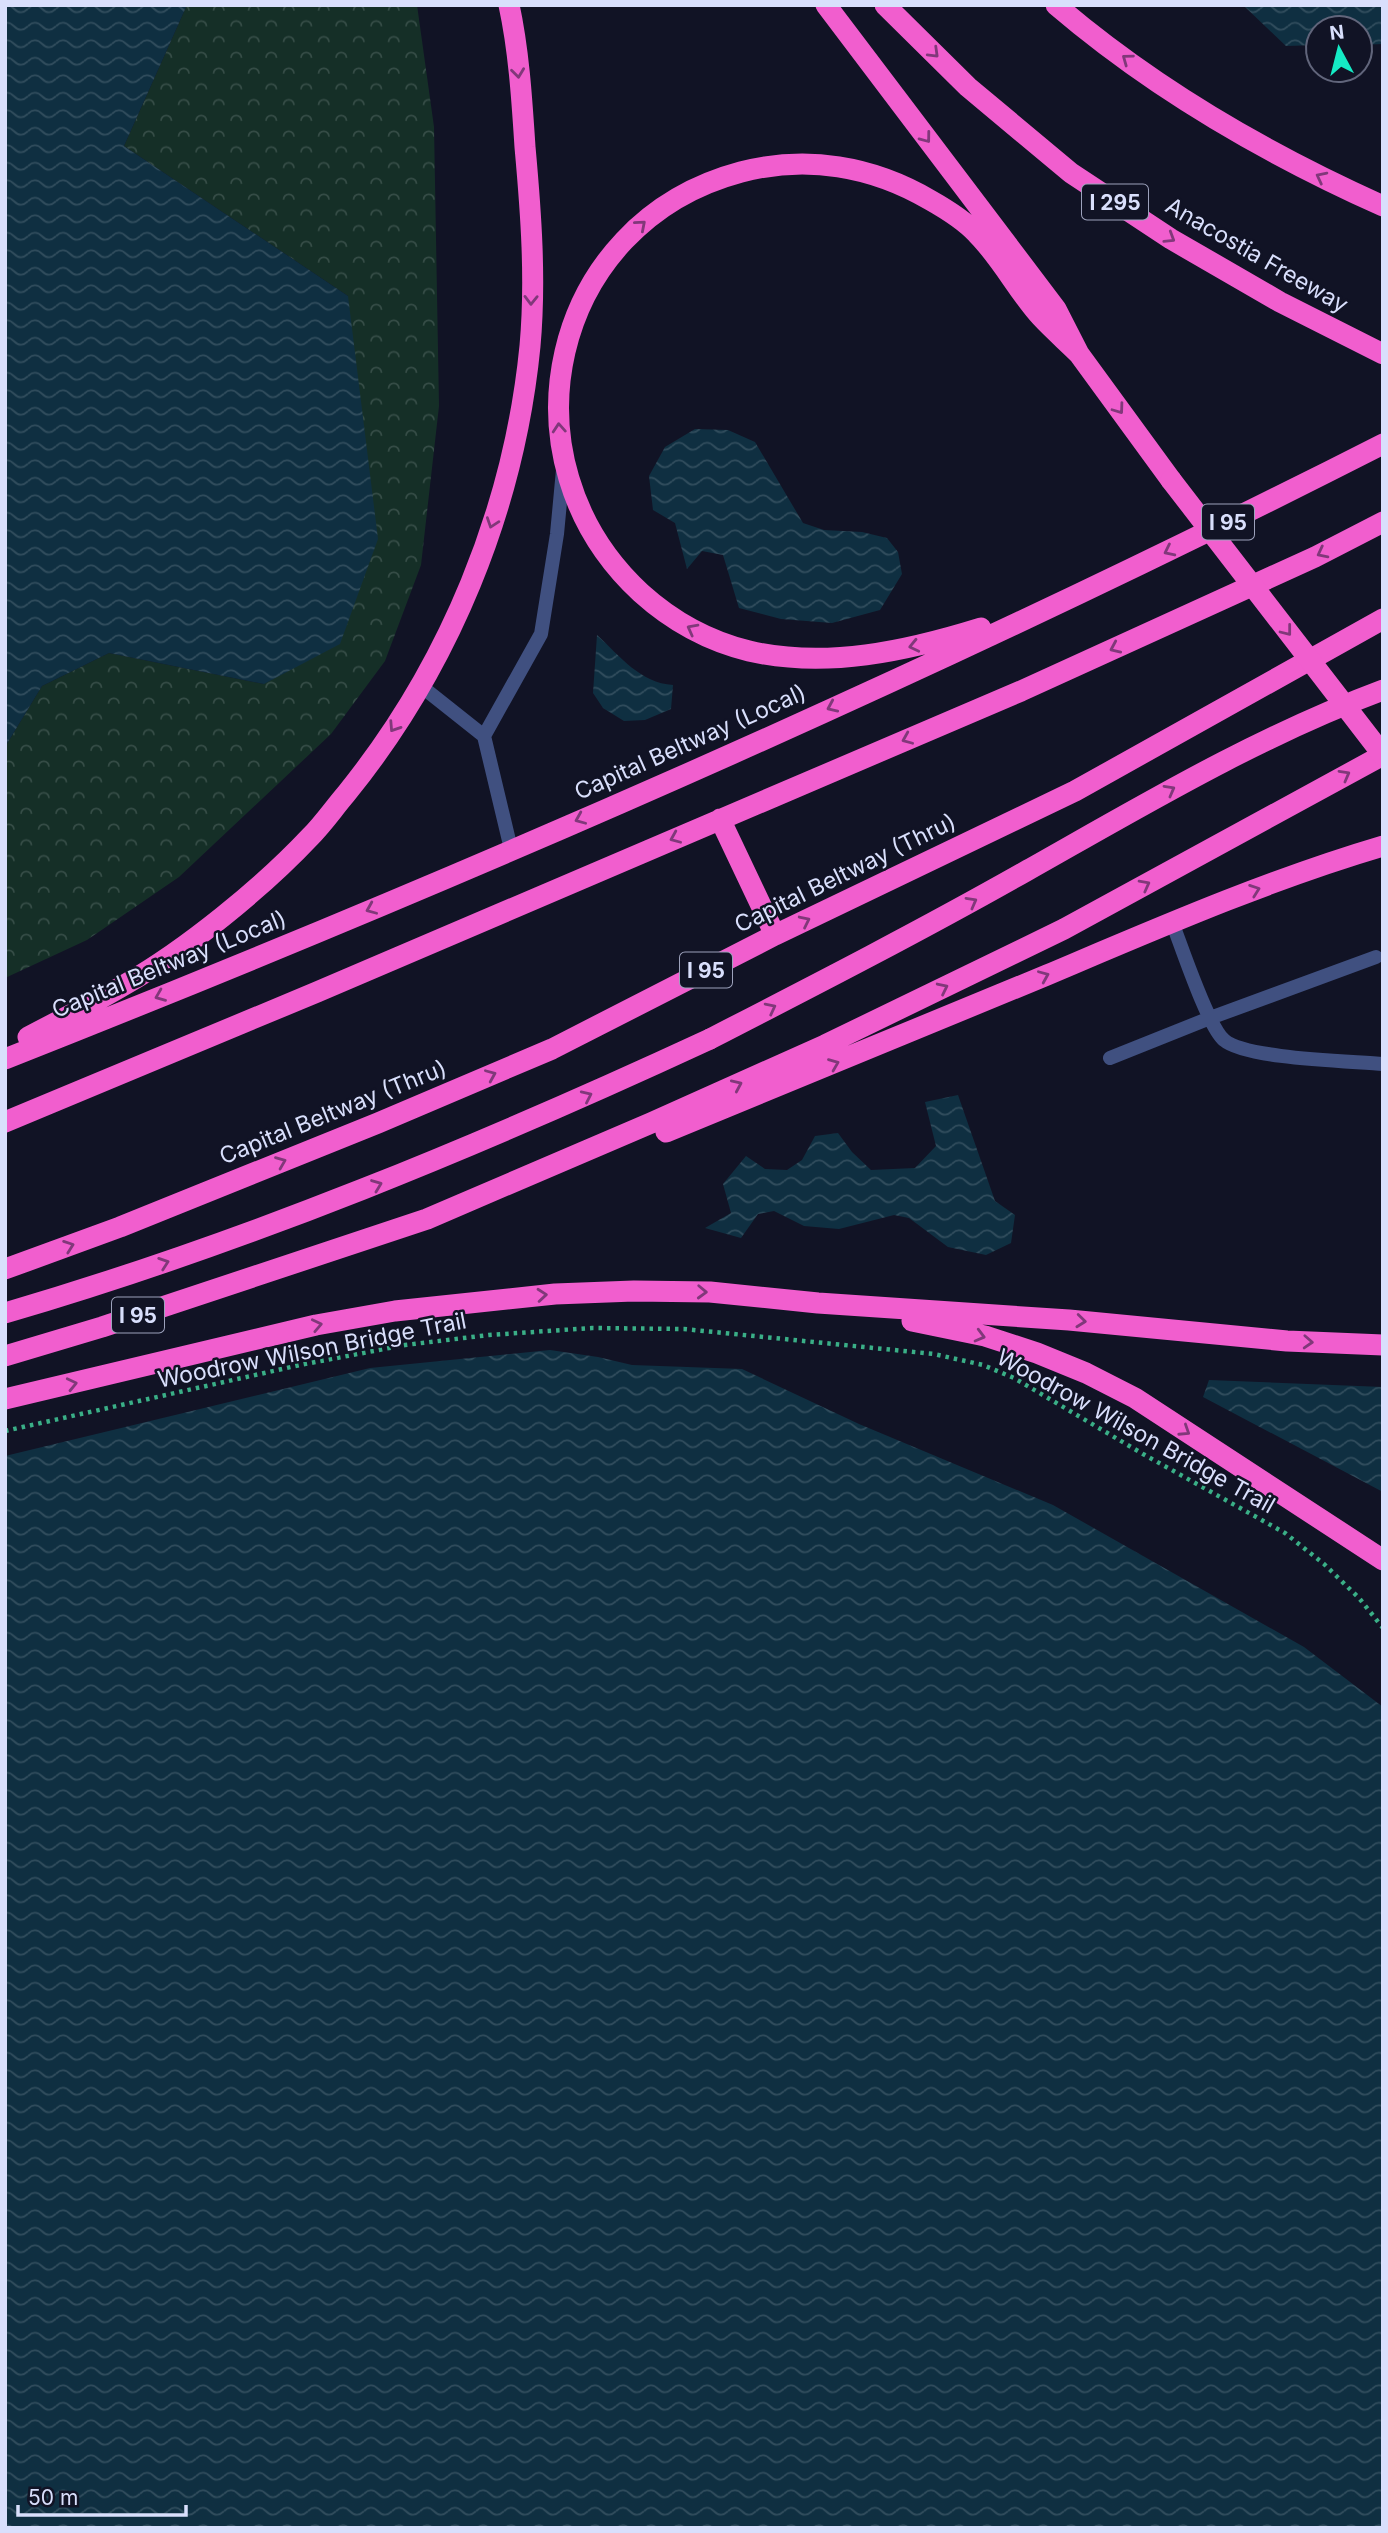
<svg xmlns="http://www.w3.org/2000/svg" width="1388" height="2533" viewBox="0 0 1388 2533" font-family="Inter,sans-serif">
<defs>
<pattern id="forest-crowns" width="20" height="18" patternUnits="userSpaceOnUse" patternTransform="scale(1.75)"><rect width="20" height="18" fill="#152f27"/><path d="M2 6a3 3 0 1 1 6 0M12 15a3 3 0 1 1 6 0" fill="none" stroke="#364d47"/></pattern>
<pattern id="water-waves" width="16" height="10" patternUnits="userSpaceOnUse" patternTransform="scale(1.75)"><rect width="16" height="10" fill="#0f2f41"/><path d="M0 5q4-4 8 0t8 0" fill="none" stroke="#314d5d"/></pattern>
</defs>
<rect width="100%" height="100%" fill="#111325"/>
<!-- forest -->
<path fill="url(#forest-crowns)" d="M187 5H417L434 127 439 406 421 565 385 661 331 734 179 877 87 940 5 978V747L42 686 109 653 264 684 348 296 124 146Z"/>
<!-- water -->
<path fill="url(#water-waves)" d="M5 5H187L124 146 348 296 378 539 340 644 264 684 109 653 42 686 5 747Z
M1243 5H1383V44L1360 45V28H1318V45L1286 46Z
M695 429 728 430 755 442 803 523 824 530 862 532 887 538 898 552 902 574 880 610 832 623 781 619 739 608 723 555 702 551 687 569 675 523 653 510 649 476 665 447Z
M597 635C620 656 640 683 673 685L671 709 645 720 624 721 603 708 593 693Z
M958 1095 995 1201 1015 1215 1011 1243 986 1255 948 1247 909 1218 894 1215 839 1229 804 1226 774 1211 758 1214 741 1238 705 1228 731 1213 723 1184 746 1156 765 1169 787 1170 802 1160 815 1136 838 1133 852 1152 871 1170 915 1168 936 1146 925 1102Z
M550 1350 598 1357 632 1365 742 1369 859 1424 1053 1505 1304 1647 1383 1707V2528H5V1456L370 1368Z
M1209 1380 1383 1387V1492L1203 1397Z"/>
<g fill="none" stroke-linecap="round" stroke-linejoin="round">
<!-- path -->
<path stroke="#3aaf87" stroke-width="4.5" stroke-dasharray="3.5 5" stroke-linecap="butt" d="M5 1431 300 1365 405 1345 489 1335 592 1328 684 1329 934 1354 983 1365 1014 1378 1143 1454 1285 1533 1324 1564 1359 1598 1383 1628"/>
<!-- service -->
<path stroke="#405080" stroke-width="14" d="M421 686 484 736
M511 849 484 736 541 634 557 534 563 470
M1172 922C1181 945 1208 1027 1224 1040 1246 1059 1350 1061 1383 1064
M1110 1058 1210 1018 1376 957"/>
<!-- motorway -->
<path stroke="#f15ece" stroke-width="21" d="M826 5 1056 309 1079 354 1171 480
M885 5 968 87 1071 173 1171 239 1280 302 1383 354
M1056 5C1153 88 1267 154 1383 206
M981 628C907 651 826 669 749 651 708 641 672 621 641 593 497 460 549 223 741 172 807 155 872 166 930 200 946 209 965 221 977 234 1002 259 1018 292 1041 317 1053 330 1067 342 1079 354
M720 819 775 935
M28 1037C61 1020 94 1003 126 984 187 949 262 888 310 837 323 824 334 808 346 794 449 667 514 509 530 346 536 280 531 213 525 147 522 101 519 51 509 5
M5 1059C473 874 935 672 1383 444
M5 1122 317 992 1021 691 1315 557 1383 522
M666 1132C793 1080 920 1028 1047 975 1158 928 1268 880 1383 846
M5 1269 120 1227 378 1123 552 1049 775 935 1075 791 1383 619
M5 1313C248 1242 481 1145 710 1039
M912 1321 985 1336 1037 1353 1086 1373 1135 1398 1383 1560
M5 1356 102 1327 427 1219 651 1123 825 1045 1064 929 1383 755
M5 1399 316 1325 395 1311 555 1294 634 1291 710 1292 818 1303 1069 1320 1287 1341 1383 1345"/>
<!-- motorway-bridge -->
<path stroke="#f15ece" stroke-width="21" d="M1171 480 1383 755
M710 1039C817 984 924 929 1028 870 1145 804 1257 737 1383 690"/>
</g>
<!-- one-way arrows -->
<defs><path id="oneway-chevron" d="M-2-3.5L2.5 0L-2 3.5" fill="none" stroke-width="1.6" stroke-linecap="round" stroke-linejoin="round" transform="scale(1.75)"/></defs>
<g stroke="#81387a">
<use href="#oneway-chevron" transform="translate(934 53) rotate(44)"/>
<use href="#oneway-chevron" transform="translate(1127 59) rotate(-144)"/>
<use href="#oneway-chevron" transform="translate(518 73) rotate(83)"/>
<use href="#oneway-chevron" transform="translate(926 138) rotate(53)"/>
<use href="#oneway-chevron" transform="translate(1321 177) rotate(-153)"/>
<use href="#oneway-chevron" transform="translate(641 225) rotate(-41)"/>
<use href="#oneway-chevron" transform="translate(1170 238) rotate(32)"/>
<use href="#oneway-chevron" transform="translate(531 300) rotate(91)"/>
<use href="#oneway-chevron" transform="translate(1119 409) rotate(54)"/>
<use href="#oneway-chevron" transform="translate(559 428) rotate(-94)"/>
<use href="#oneway-chevron" transform="translate(492 523) rotate(109)"/>
<use href="#oneway-chevron" transform="translate(1169 551) rotate(154)"/>
<use href="#oneway-chevron" transform="translate(1322 553) rotate(153)"/>
<use href="#oneway-chevron" transform="translate(692 629) rotate(-152)"/>
<use href="#oneway-chevron" transform="translate(1287 631) rotate(52)"/>
<use href="#oneway-chevron" transform="translate(914 646) rotate(167)"/>
<use href="#oneway-chevron" transform="translate(1115 648) rotate(156)"/>
<use href="#oneway-chevron" transform="translate(832 707) rotate(156)"/>
<use href="#oneway-chevron" transform="translate(394 727) rotate(123)"/>
<use href="#oneway-chevron" transform="translate(907 739) rotate(157)"/>
<use href="#oneway-chevron" transform="translate(1345 775) rotate(-29)"/>
<use href="#oneway-chevron" transform="translate(1170 790) rotate(-29)"/>
<use href="#oneway-chevron" transform="translate(580 819) rotate(157)"/>
<use href="#oneway-chevron" transform="translate(675 838) rotate(157)"/>
<use href="#oneway-chevron" transform="translate(1145 885) rotate(-28)"/>
<use href="#oneway-chevron" transform="translate(1255 890) rotate(-20)"/>
<use href="#oneway-chevron" transform="translate(972 902) rotate(-29)"/>
<use href="#oneway-chevron" transform="translate(371 909) rotate(157)"/>
<use href="#oneway-chevron" transform="translate(805 921) rotate(-26)"/>
<use href="#oneway-chevron" transform="translate(1044 976) rotate(-23)"/>
<use href="#oneway-chevron" transform="translate(943 988) rotate(-26)"/>
<use href="#oneway-chevron" transform="translate(160 996) rotate(158)"/>
<use href="#oneway-chevron" transform="translate(771 1008) rotate(-27)"/>
<use href="#oneway-chevron" transform="translate(834 1064) rotate(-22)"/>
<use href="#oneway-chevron" transform="translate(491 1075) rotate(-23)"/>
<use href="#oneway-chevron" transform="translate(737 1085) rotate(-24)"/>
<use href="#oneway-chevron" transform="translate(587 1096) rotate(-25)"/>
<use href="#oneway-chevron" transform="translate(281 1162) rotate(-22)"/>
<use href="#oneway-chevron" transform="translate(377 1185) rotate(-21)"/>
<use href="#oneway-chevron" transform="translate(69 1246) rotate(-20)"/>
<use href="#oneway-chevron" transform="translate(164 1263) rotate(-19)"/>
<use href="#oneway-chevron" transform="translate(702 1292) rotate(2)"/>
<use href="#oneway-chevron" transform="translate(542 1295) rotate(-5)"/>
<use href="#oneway-chevron" transform="translate(1081 1321) rotate(6)"/>
<use href="#oneway-chevron" transform="translate(317 1325) rotate(-12)"/>
<use href="#oneway-chevron" transform="translate(980 1336) rotate(15)"/>
<use href="#oneway-chevron" transform="translate(1308 1342) rotate(3)"/>
<use href="#oneway-chevron" transform="translate(72 1384) rotate(-13)"/>
<use href="#oneway-chevron" transform="translate(1185 1431) rotate(33)"/>
</g>
<g text-anchor="middle" dominant-baseline="central" stroke-width="5" stroke-linejoin="round" paint-order="stroke">
<!-- shield labels -->
<g fill="#111325" stroke="#9da2bc" stroke-width="2">
<rect x="1082" y="184.5" width="66" height="35" rx="5"/>
<rect x="1202" y="504.5" width="52" height="35" rx="5"/>
<rect x="680" y="952.5" width="52" height="35" rx="5"/>
<rect x="112" y="1297.5" width="52" height="35" rx="5"/>
</g>
<g font-size="21" font-weight="bold" fill="#d9dffc">
<text x="1115" y="202">I 295</text>
<text x="1228" y="522">I 95</text>
<text x="706" y="970">I 95</text>
<text x="138" y="1315">I 95</text>
</g>
<!-- street labels -->
<g font-size="23" fill="#d9dffc" stroke="#111325">
<text transform="translate(1257 255) rotate(30)">Anacostia Freeway</text>
<text transform="translate(690 742) rotate(-24)">Capital Beltway (Local)</text>
<text transform="translate(845 873) rotate(-26)">Capital Beltway (Thru)</text>
<text transform="translate(169 964) rotate(-22)">Capital Beltway (Local)</text>
<text transform="translate(333 1112) rotate(-22)">Capital Beltway (Thru)</text>
<text transform="translate(312 1350) rotate(-11)">Woodrow Wilson Bridge Trail</text>
<text transform="translate(1136 1431) rotate(29)">Woodrow Wilson Bridge Trail</text>
</g>
</g>
<!-- border -->
<rect width="1388" height="2533" fill="none" stroke="#d9dffc" stroke-width="14"/>
<!-- north arrow -->
<g transform="translate(1339 49) rotate(353)"><circle r="33" fill="#111325" stroke="#61657b" stroke-width="2"/>
<path d="M0-5L12 26L0 18L-12 26Z" fill="#15ebc5"/>
<text y="-10" font-size="19" font-weight="bold" text-anchor="middle" fill="#d9dffc">N</text>
</g>
<!-- scale -->
<path d="M18 2505v10h168v-10" fill="none" stroke="#d9dffc" stroke-width="3.5"/>
<text x="28" y="2505" font-size="21" fill="#d9dffc" stroke="#111325" stroke-width="5" paint-order="stroke">50 m</text>
</svg>
